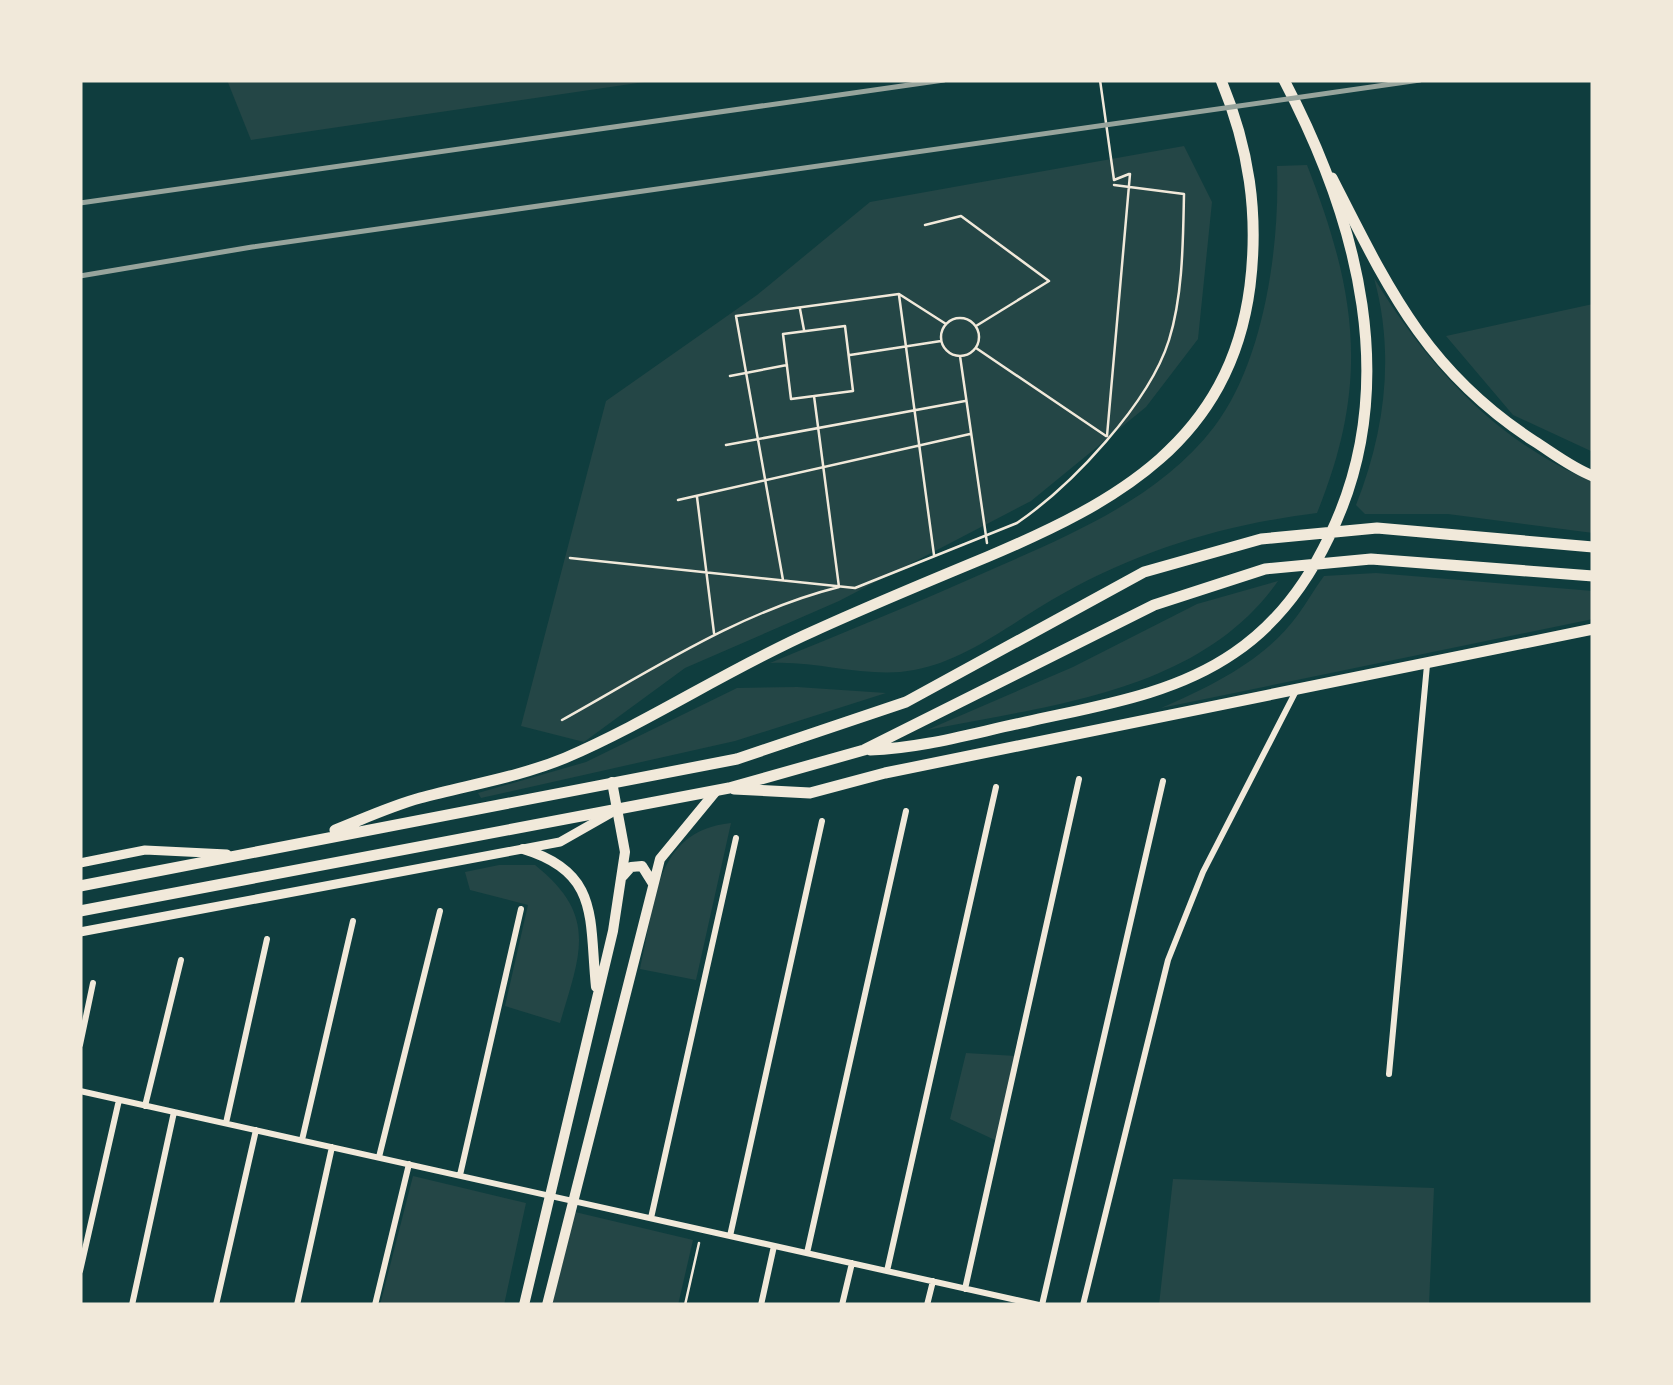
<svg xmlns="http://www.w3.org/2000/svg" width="1673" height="1385" viewBox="0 0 1673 1385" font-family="Rubik,sans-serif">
<rect width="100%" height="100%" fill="#0f3d3e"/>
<!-- green -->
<path fill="#244646" d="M227 80H658L251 140Z
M1184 146 1212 202 1198 339 1146 407 1031 501 839 601 685 668 584 742 521 726 606 401 757 295 870 202Z
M1307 165C1357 293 1370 383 1317 513 1227 524 1143 549 1064 593 1016 619 969 660 914 670 868 679 817 660 770 663 842 633 915 604 986 572 1067 536 1158 500 1214 427 1264 362 1280 246 1277 166Z
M1374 278C1427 365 1496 442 1593 482V533L1448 514H1365L1356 505C1385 432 1395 354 1374 278Z
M1593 304V452L1513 415 1446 336Z
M1376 573 1593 591V619L1161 708C1210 687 1265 660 1297 616 1307 603 1314 589 1324 576Z
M1278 581C1200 692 1050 705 927 730L1073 667 1197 604Z
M797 687 886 693 735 741 481 798 478 793 586 762 737 688Z
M731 823 696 980 640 969C655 906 653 831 731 823Z
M499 865H535C599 916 580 954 560 1023L505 1006 528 905 470 890 465 872Z
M966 1053 1016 1056 997 1141 950 1119Z
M413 1176 526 1203 504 1305H380Z
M1173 1179 1434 1188 1429 1305H1159Z
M575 1212 693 1240 678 1305H552Z"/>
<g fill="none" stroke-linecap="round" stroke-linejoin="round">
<!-- path -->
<path stroke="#f1e9da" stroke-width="2.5" d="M1100 80 1114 180 1129 174
M925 225 961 216 1049 281 976 326
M899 295 934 555
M800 309 804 330
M941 337a19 19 0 1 1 38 0a19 19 0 1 1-38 0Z
M845 326 853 391 791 399 783 334Z
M976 348 1106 436
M850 355 941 341
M960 356 987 543
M730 376 787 365
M1107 436 1130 174
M726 445 965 401
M697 497 714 633
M678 500 970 434
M570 558 855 588 1017 523C1071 486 1149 404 1169 340 1183 295 1183 241 1184 194L1114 185
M783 580 736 316 899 294 946 324
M562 720C652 670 739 612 839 587L814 396
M685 1305 699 1243"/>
<!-- minor -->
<path stroke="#f1e9da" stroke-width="6" d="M80 1045 93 983
M1389 1074 1427 665
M80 1091 1039 1305
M145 1106 181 960
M226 1123 267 939
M302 1140 353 921
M379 1157 440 911
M460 1175 521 909
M651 1218 736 838
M730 1236 822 821
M807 1253 906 811
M80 1271 119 1100
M887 1271 996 787
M965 1289 1079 779
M132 1305 174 1112
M216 1305 256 1130
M297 1305 332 1147
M375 1305 409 1164
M761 1305 774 1246
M842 1305 852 1263
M927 1305 933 1281
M1042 1305 1163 781
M1083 1305 1168 960 1203 872 1296 691"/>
<!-- tertiary -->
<path stroke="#f1e9da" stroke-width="9" d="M80 863 145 850 227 854
M80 932 560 842 611 813"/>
<!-- secondary -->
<path stroke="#f1e9da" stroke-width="10" d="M523 849C600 872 589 918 596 987
M623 876 631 867 642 866 652 882
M524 1305 613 931 625 852 612 782
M547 1305 660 859 716 791"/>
<!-- primary -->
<path stroke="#f1e9da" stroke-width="11" d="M1332 178C1388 288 1426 371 1534 441 1553 453 1572 468 1593 476
M734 789 810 793 885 773 1593 629"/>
<!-- trunk -->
<path stroke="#f1e9da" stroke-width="11" d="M870 750C924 748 973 733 1026 722 1097 706 1173 695 1234 653 1277 624 1307 583 1329 537 1403 387 1358 221 1284 80
M335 830C363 819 391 806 420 798 468 785 519 777 565 758 651 721 728 669 814 631 871 605 929 581 987 557 1117 502 1230 441 1250 286 1259 213 1249 148 1221 80
M80 886 737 759 906 702 1144 572 1261 539 1377 528 1593 547
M80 911 729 788 864 750 1154 605 1265 569 1371 559 1593 576"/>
<!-- rail -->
<path stroke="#97a49c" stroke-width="5" d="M80 203 944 80
M80 276 252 247 1420 80"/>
</g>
<!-- border -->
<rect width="1673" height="1385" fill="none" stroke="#f1e9da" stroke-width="165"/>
</svg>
